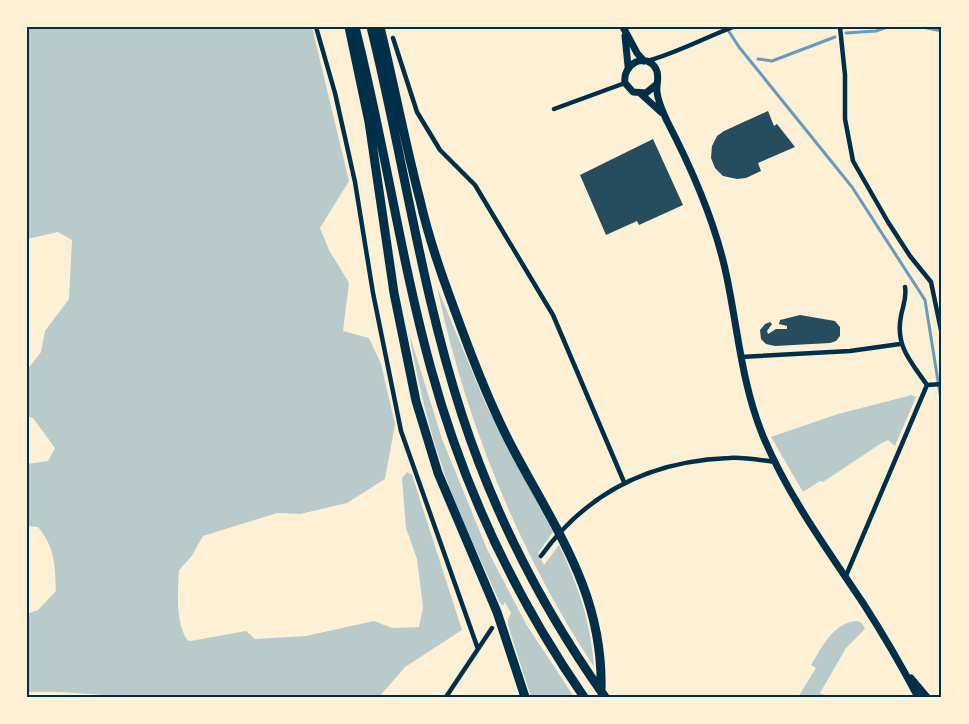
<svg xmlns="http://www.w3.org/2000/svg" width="969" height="724" viewBox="0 0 969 724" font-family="Montserrat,sans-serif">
<rect width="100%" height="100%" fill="#fdf0d5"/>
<!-- green -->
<path fill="#b9caca" d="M27 27H312L349 181 320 228 329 250 349 283 343 331 369 338 381 364 395 424 385 479 347 503 300 514 277 513 203 536 191 557 179 570C178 592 175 620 187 640L191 641 246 631 255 639 306 636 374 621 392 628 419 627 423 607 417 559 406 528 402 478 407 472 412 475 462 630 405 667 379 697H136L60 692H27V614L38 610 56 591C55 566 55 547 38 527L27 526V464L48 461 55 448 33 418 27 416V370L41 352 45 331 69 299 72 240 58 232 27 239Z
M437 287 486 405 553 532 538 553 544 565 559 545C578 585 591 623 594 667 519 553 465 420 437 287Z
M409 333 442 439 487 549 526 624 574 697H531L508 625V619L511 613 505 602 503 606 499 601C480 556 457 513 442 466 427 422 417 378 409 333Z
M912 395 916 397 895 446 888 440 880 444 823 482 820 481 803 492 771 437 838 414Z
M857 621 862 623 865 629 846 648 820 693 828 697H798L816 668 811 665C822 648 833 622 857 621Z"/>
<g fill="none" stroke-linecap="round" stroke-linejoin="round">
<!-- stream -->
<path stroke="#669bbc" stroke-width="3" d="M922 27 942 31
M728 30 739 47 852 187 925 300 942 406
M846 33 876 31 887 27
M758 59 772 61 835 37"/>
</g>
<!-- building -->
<path fill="#264d5e" d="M768 111 774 126 777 124 795 147 758 163 761 171 746 178 737 179 723 176 715 168 711 158 712 146 717 136 724 131Z
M653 139 683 205 639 225 637 221 606 235 580 175Z
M800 315 835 321 840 327V336L836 341 830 343 775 346 766 344 761 339 760 330 765 324 770 322 772 324 767 331 768 334 776 329H787V326L779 324 780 320Z"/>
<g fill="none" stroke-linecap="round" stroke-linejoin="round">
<!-- minor -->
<path stroke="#003049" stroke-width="4.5" d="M316 27 335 93 355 182 373 293 401 431 478 649
M840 27 845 75V119L853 161 888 222 910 256 931 282 942 335
M393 38 417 112 440 150 475 185 553 315 624 482
M647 61C677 53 704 38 733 27
M554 109 625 83
M905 287C907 298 903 305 901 316 895 346 911 362 927 385
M740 357 850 351 900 344
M927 385 942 384
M541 556C587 492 651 461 729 458 744 457 760 460 775 462
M845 578 927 385
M446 697 492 628"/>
<!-- secondary -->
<path stroke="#003049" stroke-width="7" d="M623 27 637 53 644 61
M625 36 628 66
M657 84 646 93 633 92 625 83C622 64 646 51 656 69 660 76 656 84 657 92 658 102 663 112 667 121 693 171 716 223 727 278 738 331 742 385 763 436 788 496 827 549 863 603 883 634 901 665 918 697
M641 94 662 113
M911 678 927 697"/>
<!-- motorway -->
<path stroke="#003049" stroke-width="9" d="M349 27 369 122 394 293 416 401 438 473 497 612 525 697
M355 27C384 140 400 256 431 369 463 486 515 597 584 697
M371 27C403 156 421 289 462 415 495 516 544 611 605 697
M380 27C394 84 405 143 420 200 430 244 446 287 462 330 476 368 491 406 510 443 553 526 604 592 601 691"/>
</g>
<!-- border -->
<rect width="969" height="724" fill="none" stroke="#fdf0d5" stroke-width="57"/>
<rect x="28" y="28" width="912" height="668" fill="none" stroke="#003049" stroke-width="2"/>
</svg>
